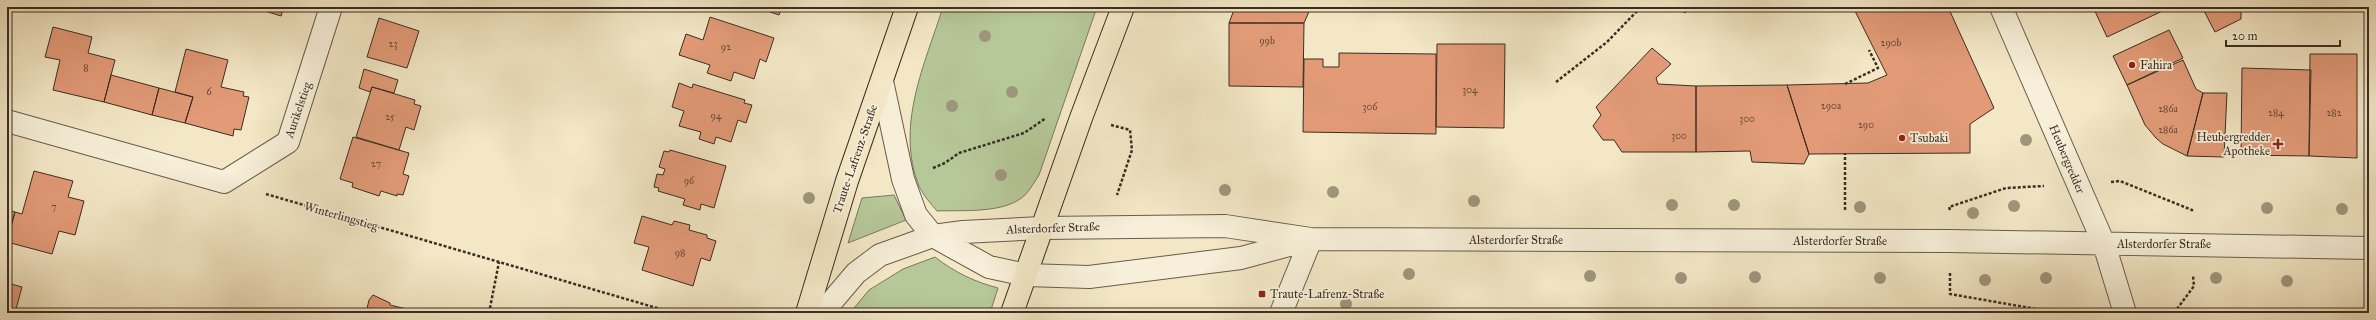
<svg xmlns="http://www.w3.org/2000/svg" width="2376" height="320" viewBox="0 0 2376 320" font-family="'IM FELL Great Primer',serif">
<rect width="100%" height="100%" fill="#f3e7c5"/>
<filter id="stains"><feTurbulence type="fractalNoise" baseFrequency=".005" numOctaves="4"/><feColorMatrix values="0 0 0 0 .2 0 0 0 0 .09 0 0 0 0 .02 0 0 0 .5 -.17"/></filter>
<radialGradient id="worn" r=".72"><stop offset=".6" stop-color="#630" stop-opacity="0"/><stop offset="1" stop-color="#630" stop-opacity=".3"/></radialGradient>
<!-- green -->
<path fill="#b6c798" stroke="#787a5e" d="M943 7H1097L1039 175C1035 181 1030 190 1025 195 1006 214 961 210 937 211 931 204 923 195 919 186 895 126 925 64 943 7Z
M894 195 906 220 848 243 862 198Z
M935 257C954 272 975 282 998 288L990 313H850L869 290 903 269Z"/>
<!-- building -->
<path fill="#e29a77" stroke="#392e23" d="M252 7H284L281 16Z
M756 7H782L779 15Z
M1235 7H1311L1304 23H1229Z
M1677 7H1690L1685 13Z
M1853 7H1948L1994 108 1970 124V153L1809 154 1787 85 1868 83 1887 75Z
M2093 7H2171L2107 37Z
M2202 7H2241V19L2215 32Z
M710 17 774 38 766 62 760 59 754 79 734 72 731 81 707 73 710 65 679 55 686 34 703 40Z
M379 18 419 31 407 68 367 57Z
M1229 23H1304L1303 87 1229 86Z
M53 27 92 37 88 53 115 60 104 102 53 90 60 60 45 57Z
M2169 30 2183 58 2127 85 2113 56Z
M1437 44H1505L1504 128 1436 127Z
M1652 48 1671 64 1656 78 1658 84 1696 86V152H1622L1614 140H1603L1593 126 1601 115 1596 107Z
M186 49 228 60 221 87 244 92 243 96 249 97 241 130 234 129 233 136 185 123 193 97 175 92Z
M1339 53 1436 54V134L1303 132 1304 59H1323V67H1339Z
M2310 54H2357V158L2309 156Z
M2183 60 2196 89 2203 93 2187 156 2163 144 2156 138 2145 125 2127 85Z
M2242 68 2311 70 2309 156 2241 155Z
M364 69 398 80 394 93 372 87 370 92 359 88Z
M111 75 159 88 152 115 104 102Z
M679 83 692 88 693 84 745 100 744 103 752 105 746 123 738 120 731 142 716 137 714 144 699 139 701 132 679 126 684 111 672 107Z
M1787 85 1809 154 1804 164 1752 162 1750 151 1696 152V86Z
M372 87 415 100 414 104 421 106 414 130 406 127 399 150 356 137Z
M159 88 193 97 185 123 152 115Z
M2203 93H2227L2224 157 2187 156Z
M353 137 409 153 403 174 409 176 403 195 397 194V196L381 191 379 196 352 187 353 183 340 179Z
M670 150 726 166 714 208 701 204 700 210 683 205 685 199 658 191 659 188 654 187 657 174 663 175 665 169 659 167 664 151 669 152Z
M34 171 73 181 68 197 84 201 75 235 59 231 52 254 7 242 15 212 22 214Z
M7 210 15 212 7 241Z
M642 216 672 225 674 221 690 225 689 230 707 235V238L716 241 710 261 701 258 693 286 642 270 649 247 634 243Z
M7 283 22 287 15 313H7Z
M373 295 390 303V305L423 313H366L369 300Z"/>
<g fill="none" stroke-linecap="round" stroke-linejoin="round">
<!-- minor casing -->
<g stroke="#685c4c" stroke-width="24">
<path id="minor" d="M2001 7 2104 244 2125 313
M882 81 903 179 916 215 933 236 989 267 1026 275 1089 277 1241 258 1304 241
M7 121 224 182 288 142 331 7
M822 313 856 273 880 255 933 236 963 232 1042 228 1225 226 1311 239 1950 241 2369 248
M1281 313 1311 239"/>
</g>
<!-- major casing -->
<g stroke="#392e23" stroke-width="24">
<path id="major" d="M807 313 847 181 907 7
M1012 313 1081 118 1123 7"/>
</g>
<!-- path -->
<path stroke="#392e23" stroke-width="2.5" stroke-dasharray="3 2" stroke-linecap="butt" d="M1556 82 1607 42 1641 7
M1845 84 1878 68 1869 50
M1111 125 1130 130 1132 150 1117 195
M933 168 945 163 959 153 1024 133 1046 118
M2111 182 2120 181 2192 210V213
M266 194 674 313
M1845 210V153
M1950 210 1949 207 2006 188 2044 186
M1950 273V294L2059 313
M489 313 499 262
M2174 313 2194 286 2193 276"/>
<!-- minor -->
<use href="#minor" stroke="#f7efd9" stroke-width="22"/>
<!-- major -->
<use href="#major" stroke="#f3e7c5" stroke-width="22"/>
</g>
<!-- trees -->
<g fill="#9e967c">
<circle cx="985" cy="36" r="6"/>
<circle cx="1012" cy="92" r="6"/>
<circle cx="952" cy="106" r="6"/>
<circle cx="2026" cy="140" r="6"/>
<circle cx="1001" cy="175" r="6"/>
<circle cx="1225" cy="190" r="6"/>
<circle cx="1333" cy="192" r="6"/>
<circle cx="809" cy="198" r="6"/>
<circle cx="1474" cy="201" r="6"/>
<circle cx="1672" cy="205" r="6"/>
<circle cx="1734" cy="205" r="6"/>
<circle cx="2014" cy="206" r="6"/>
<circle cx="1860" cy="207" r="6"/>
<circle cx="2267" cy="208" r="6"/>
<circle cx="2342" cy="209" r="6"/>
<circle cx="1973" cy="213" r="6"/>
<circle cx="1409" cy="274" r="6"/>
<circle cx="1590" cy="276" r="6"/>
<circle cx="1755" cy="277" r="6"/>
<circle cx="1681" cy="278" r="6"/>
<circle cx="1880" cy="278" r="6"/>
<circle cx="2046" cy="278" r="6"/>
<circle cx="2216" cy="278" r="6"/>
<circle cx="1985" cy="280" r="6"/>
<circle cx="2287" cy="281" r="6"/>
<circle cx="1346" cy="304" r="6"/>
</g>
<!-- markers -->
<g fill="#8f2418" stroke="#f7efd9" stroke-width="1.5">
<circle cx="2132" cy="65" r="4"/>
<circle cx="1902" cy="138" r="4"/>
<path d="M2276 138h4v4h4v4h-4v4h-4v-4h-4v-4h4z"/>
<rect x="1258" y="290" width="8" height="8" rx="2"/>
</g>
<g text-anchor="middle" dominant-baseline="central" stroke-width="3.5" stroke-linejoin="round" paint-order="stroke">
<!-- number labels -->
<g font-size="10" fill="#634938">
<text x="1267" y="41">99b</text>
<text x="1891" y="43">290b</text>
<text x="393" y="44">23</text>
<text x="726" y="47">92</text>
<text x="86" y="68">8</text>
<text x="1470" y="90">304</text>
<text x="209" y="92">6</text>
<text x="1831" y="106">290a</text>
<text x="1370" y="107">306</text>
<text x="2168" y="109">286a</text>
<text x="2276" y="113">284</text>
<text x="2334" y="113">282</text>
<text x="716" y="116">94</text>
<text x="390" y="117">25</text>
<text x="1747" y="119">300</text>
<text x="1866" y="125">290</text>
<text x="2168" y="130">286a</text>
<text x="1679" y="136">300</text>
<text x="376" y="164">27</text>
<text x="689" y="181">96</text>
<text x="54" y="207">7</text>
<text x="680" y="253">98</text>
</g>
<!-- poi labels -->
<g font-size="12" fill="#392e23" stroke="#f7efd9" text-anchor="start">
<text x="2140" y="65">Fahira</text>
<text x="2270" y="137" text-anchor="end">Heubergredder<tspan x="2270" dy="14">Apotheke</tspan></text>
<text x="1910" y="138">Tsubaki</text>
<text x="1270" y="294">Traute-Lafrenz-Straße</text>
</g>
<!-- street labels -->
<g font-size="12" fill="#392e23" stroke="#f7efd9">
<text transform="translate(298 110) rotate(-71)">Aurikelstieg</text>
<text transform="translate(855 159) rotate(-71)">Traute-Lafrenz-Straße</text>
<text transform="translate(2067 159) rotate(67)">Heubergredder</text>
<text transform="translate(341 216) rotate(16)">Winterlingstieg</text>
<text transform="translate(1053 228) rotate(-2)">Alsterdorfer Straße</text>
<text x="1516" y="240">Alsterdorfer Straße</text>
<text x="1840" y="241">Alsterdorfer Straße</text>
<text x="2164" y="244">Alsterdorfer Straße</text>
</g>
</g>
<!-- margin -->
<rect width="2376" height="320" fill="none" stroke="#f3e7c5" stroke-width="24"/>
<rect x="8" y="8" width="2360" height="304" fill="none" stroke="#392e23" stroke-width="2"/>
<rect x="12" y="12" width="2352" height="296" fill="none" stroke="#392e23"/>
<!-- scale -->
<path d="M2226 40v6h114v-6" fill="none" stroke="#392e23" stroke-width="2"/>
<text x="2232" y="40" font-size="12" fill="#392e23" stroke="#f7efd9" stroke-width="3" paint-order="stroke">20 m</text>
<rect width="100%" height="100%" filter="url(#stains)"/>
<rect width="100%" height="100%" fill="url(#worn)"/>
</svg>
